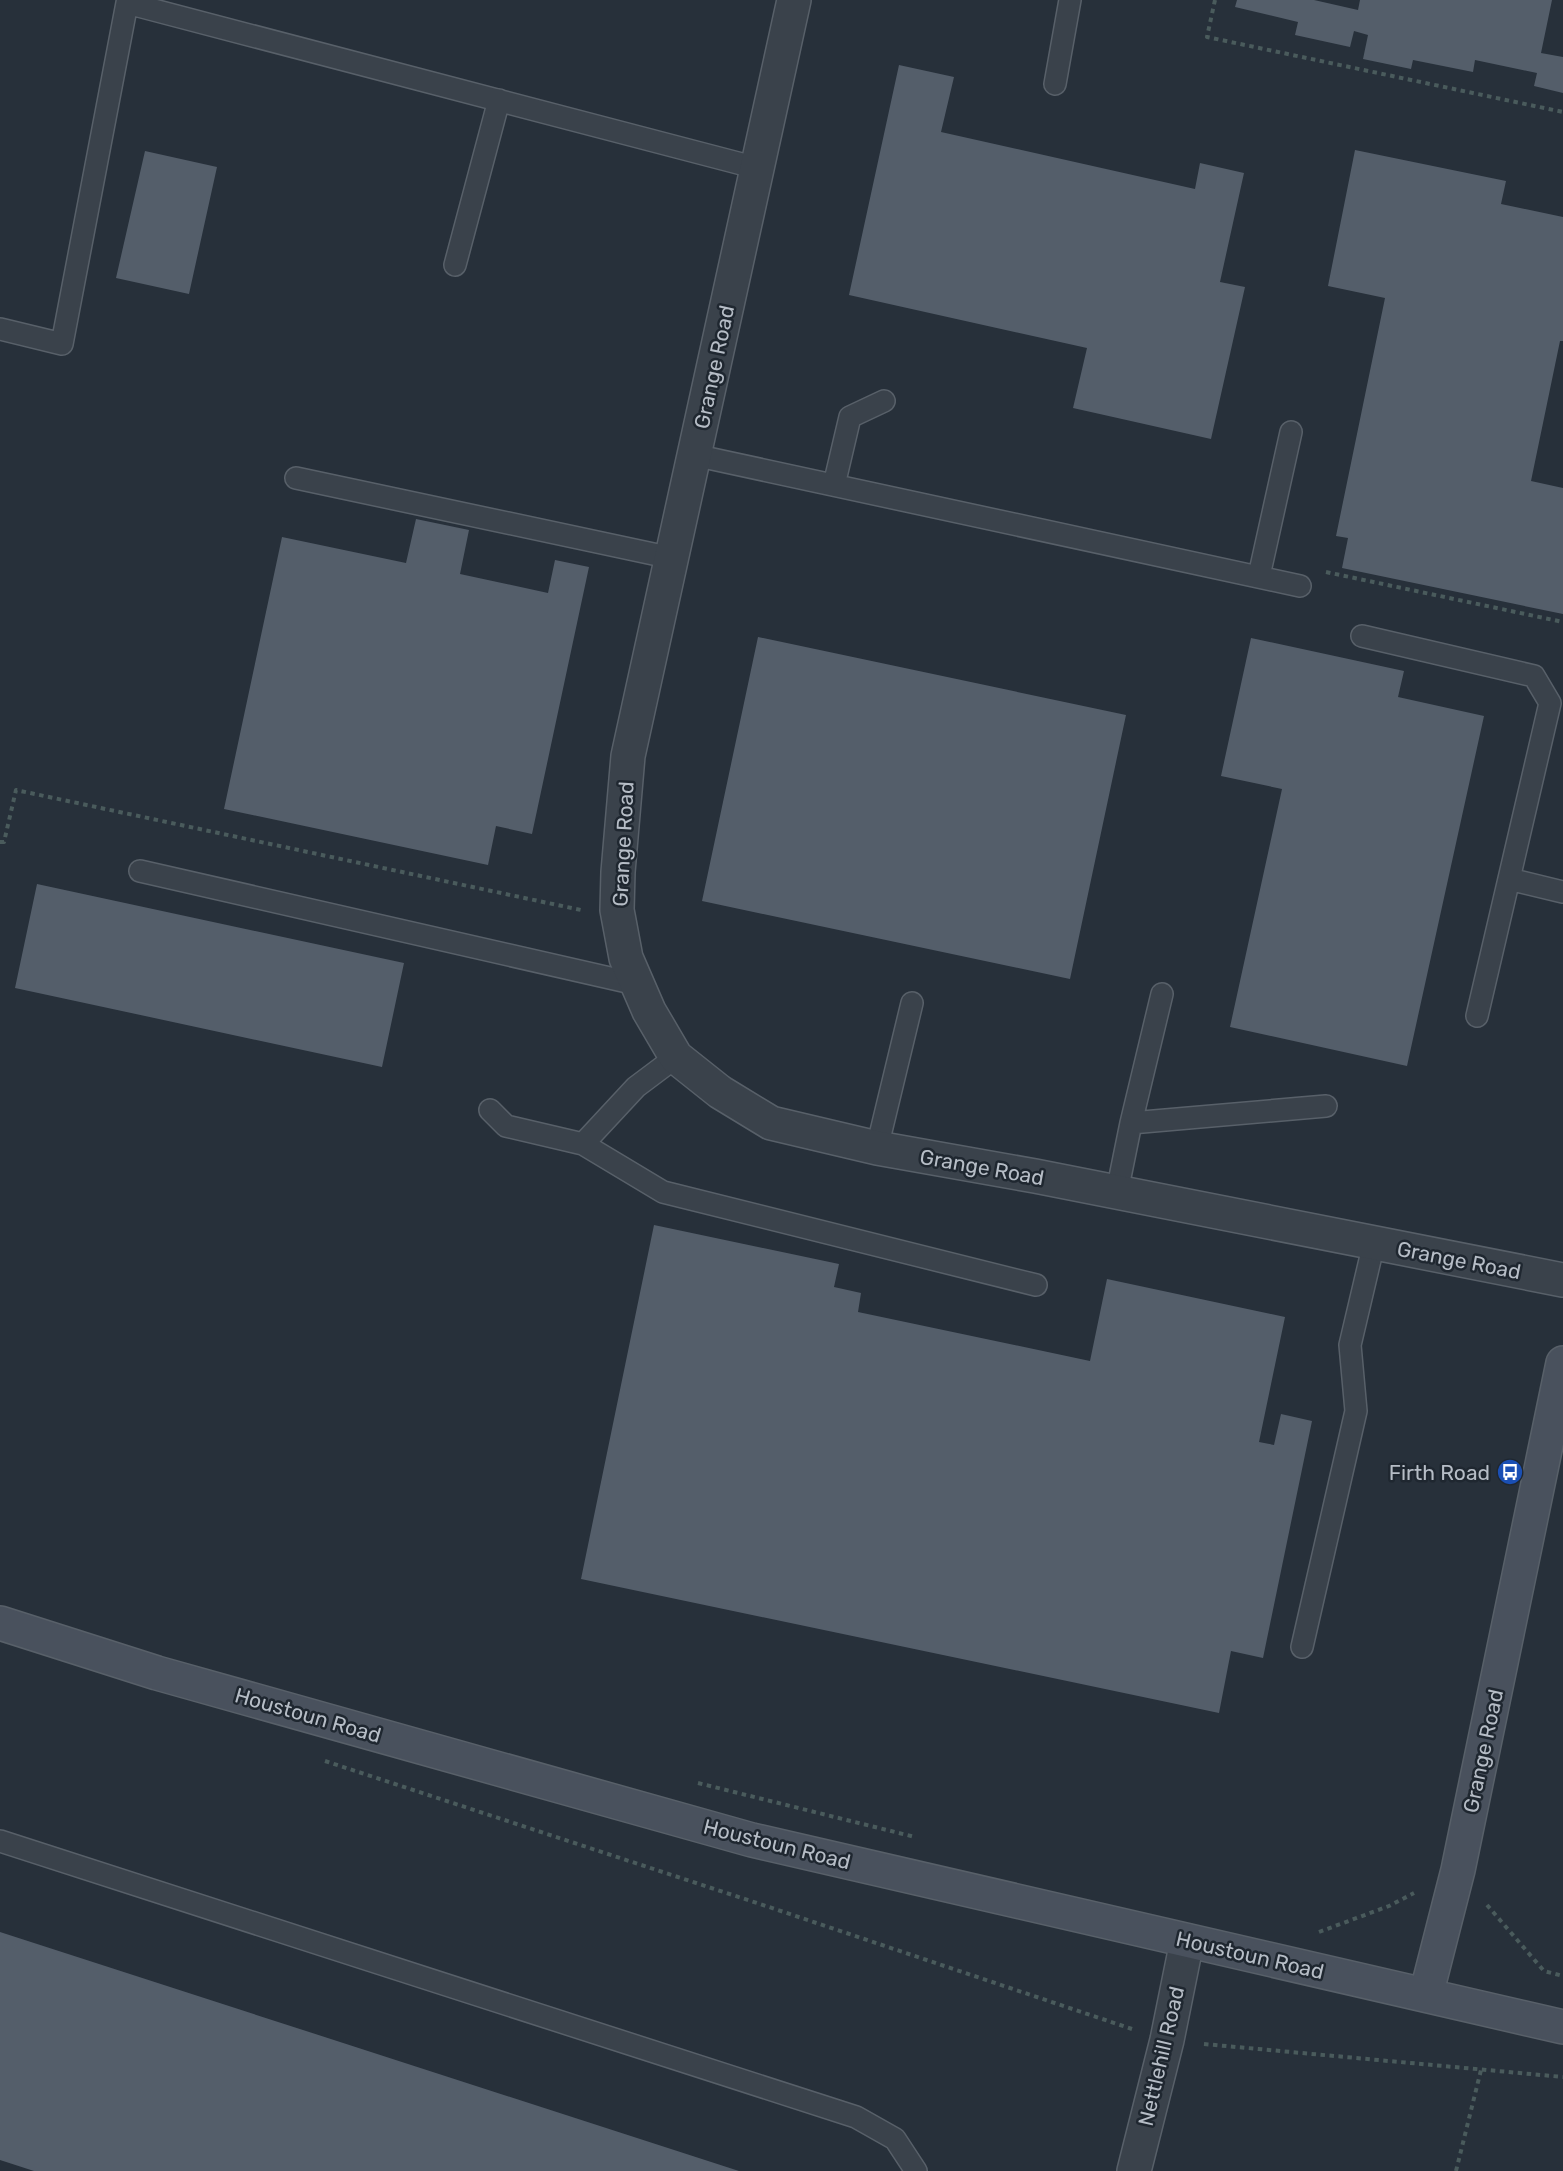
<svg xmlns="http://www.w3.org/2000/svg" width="1563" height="2171" viewBox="0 0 1563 2171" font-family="Rubik,sans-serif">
<rect width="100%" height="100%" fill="#27303a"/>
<!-- building -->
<path fill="#545e6a" d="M1237 0H1314L1358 10 1360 0H1552L1541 53 1563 57V93L1534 86 1537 73 1475 60 1473 72 1413 60 1411 69 1363 59 1368 35 1354 31 1350 47 1295 35 1298 22 1235 7Z
M899 65 954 77 941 132 1195 189 1200 163 1244 173 1220 282 1245 287 1211 439 1073 408 1087 348 849 295Z
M1355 150 1506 181 1501 204 1563 217V341H1560L1531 481 1563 488V614L1342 568 1348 538 1336 536 1385 298 1328 286Z
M145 151 217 167 189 294 116 278Z
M416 519 469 530 460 574 548 593 555 560 589 567 532 834 496 826 488 865 224 809 282 537 406 563Z
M758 637 1126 715 1070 979 702 901Z
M1251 638 1404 671 1398 697 1484 716 1407 1066 1230 1027 1282 789 1221 776Z
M37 884 404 963 382 1067 15 988Z
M654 1225 839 1264 834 1287 861 1293 858 1312 1090 1361 1107 1279 1285 1317 1259 1442 1274 1445 1281 1414 1312 1421 1263 1658 1231 1651 1219 1713 581 1579Z
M0 1932 739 2171H34L0 2160Z"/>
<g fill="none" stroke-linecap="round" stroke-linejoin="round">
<!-- lane casing -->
<g stroke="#586069" stroke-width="24">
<path id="lane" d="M1055 84 1070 0
M455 265 499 100
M0 329 62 344 127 3 757 168
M694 455 1300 586
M296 478 672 558
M834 485 850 417 884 401
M1259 576 1291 432
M1362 636 1534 676 1550 703 1477 1016
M140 871 636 984
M1509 879 1563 892
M490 1110 506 1126 583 1144 663 1192 1036 1285
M1131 1123 1162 994
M583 1144 636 1087 676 1057
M877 1148 912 1003
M1117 1192 1131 1123 1326 1106
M1302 1647 1356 1411 1350 1345 1374 1243
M0 1841 856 2117 895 2139 916 2171"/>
</g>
<!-- street casing -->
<g stroke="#586069" stroke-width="36">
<path id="street" d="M794 0 628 756 618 872 617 910 626 958 649 1011 676 1057 720 1092 771 1123 877 1148 1035 1176 1563 1280
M1134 2171 1167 2040 1187 1941"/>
</g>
<!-- secondary casing -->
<g stroke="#586069" stroke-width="36">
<path id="secondary" d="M0 1623 157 1673 752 1840 1563 2027
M1426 1995 1458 1870 1563 1363"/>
</g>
<!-- path -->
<path stroke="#4a5b5c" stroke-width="4" stroke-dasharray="4.5 4.5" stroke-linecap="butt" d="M1215 0 1207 37 1563 112
M1326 572 1563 622
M0 842H4L16 790 581 910
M325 1761 760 1904 1132 2029
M698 1783 915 1837
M1487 1905 1544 1971 1563 1976
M1319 1932 1389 1906 1414 1893
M1204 2044 1563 2077
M1456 2171 1481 2070"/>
<!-- lane -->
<use href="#lane" stroke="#3a424b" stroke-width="21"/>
<!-- street -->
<use href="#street" stroke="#3a424b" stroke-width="33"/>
<!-- secondary -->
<use href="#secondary" stroke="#49515d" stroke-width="33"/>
</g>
<!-- icons -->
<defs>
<g id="bus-disc" transform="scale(1.35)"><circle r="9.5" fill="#1a4fb4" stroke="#1f2730"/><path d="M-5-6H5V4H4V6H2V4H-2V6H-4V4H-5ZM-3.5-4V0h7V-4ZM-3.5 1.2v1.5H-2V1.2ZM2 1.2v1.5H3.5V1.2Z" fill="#fff"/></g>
</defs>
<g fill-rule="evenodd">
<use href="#bus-disc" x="1510" y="1472"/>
</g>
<g text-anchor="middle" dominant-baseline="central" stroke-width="5" stroke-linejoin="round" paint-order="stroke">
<!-- street labels -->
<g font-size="21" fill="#b6bdc6" stroke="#1f2730">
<text transform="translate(714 367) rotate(-78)">Grange Road</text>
<text transform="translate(623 844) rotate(-87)">Grange Road</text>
<text transform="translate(982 1167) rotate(10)">Grange Road</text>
<text transform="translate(1459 1260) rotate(11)">Grange Road</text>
<text transform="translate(308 1715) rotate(16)">Houstoun Road</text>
<text transform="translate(1483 1751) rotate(-78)">Grange Road</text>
<text transform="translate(777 1844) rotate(14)">Houstoun Road</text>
<text transform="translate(1250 1955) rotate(13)">Houstoun Road</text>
<text transform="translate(1161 2056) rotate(-77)">Nettlehill Road</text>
</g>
<!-- poi labels -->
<g font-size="21" fill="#b6bdc6" stroke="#1f2730" text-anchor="end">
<text x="1490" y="1472">Firth Road</text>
</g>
</g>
</svg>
